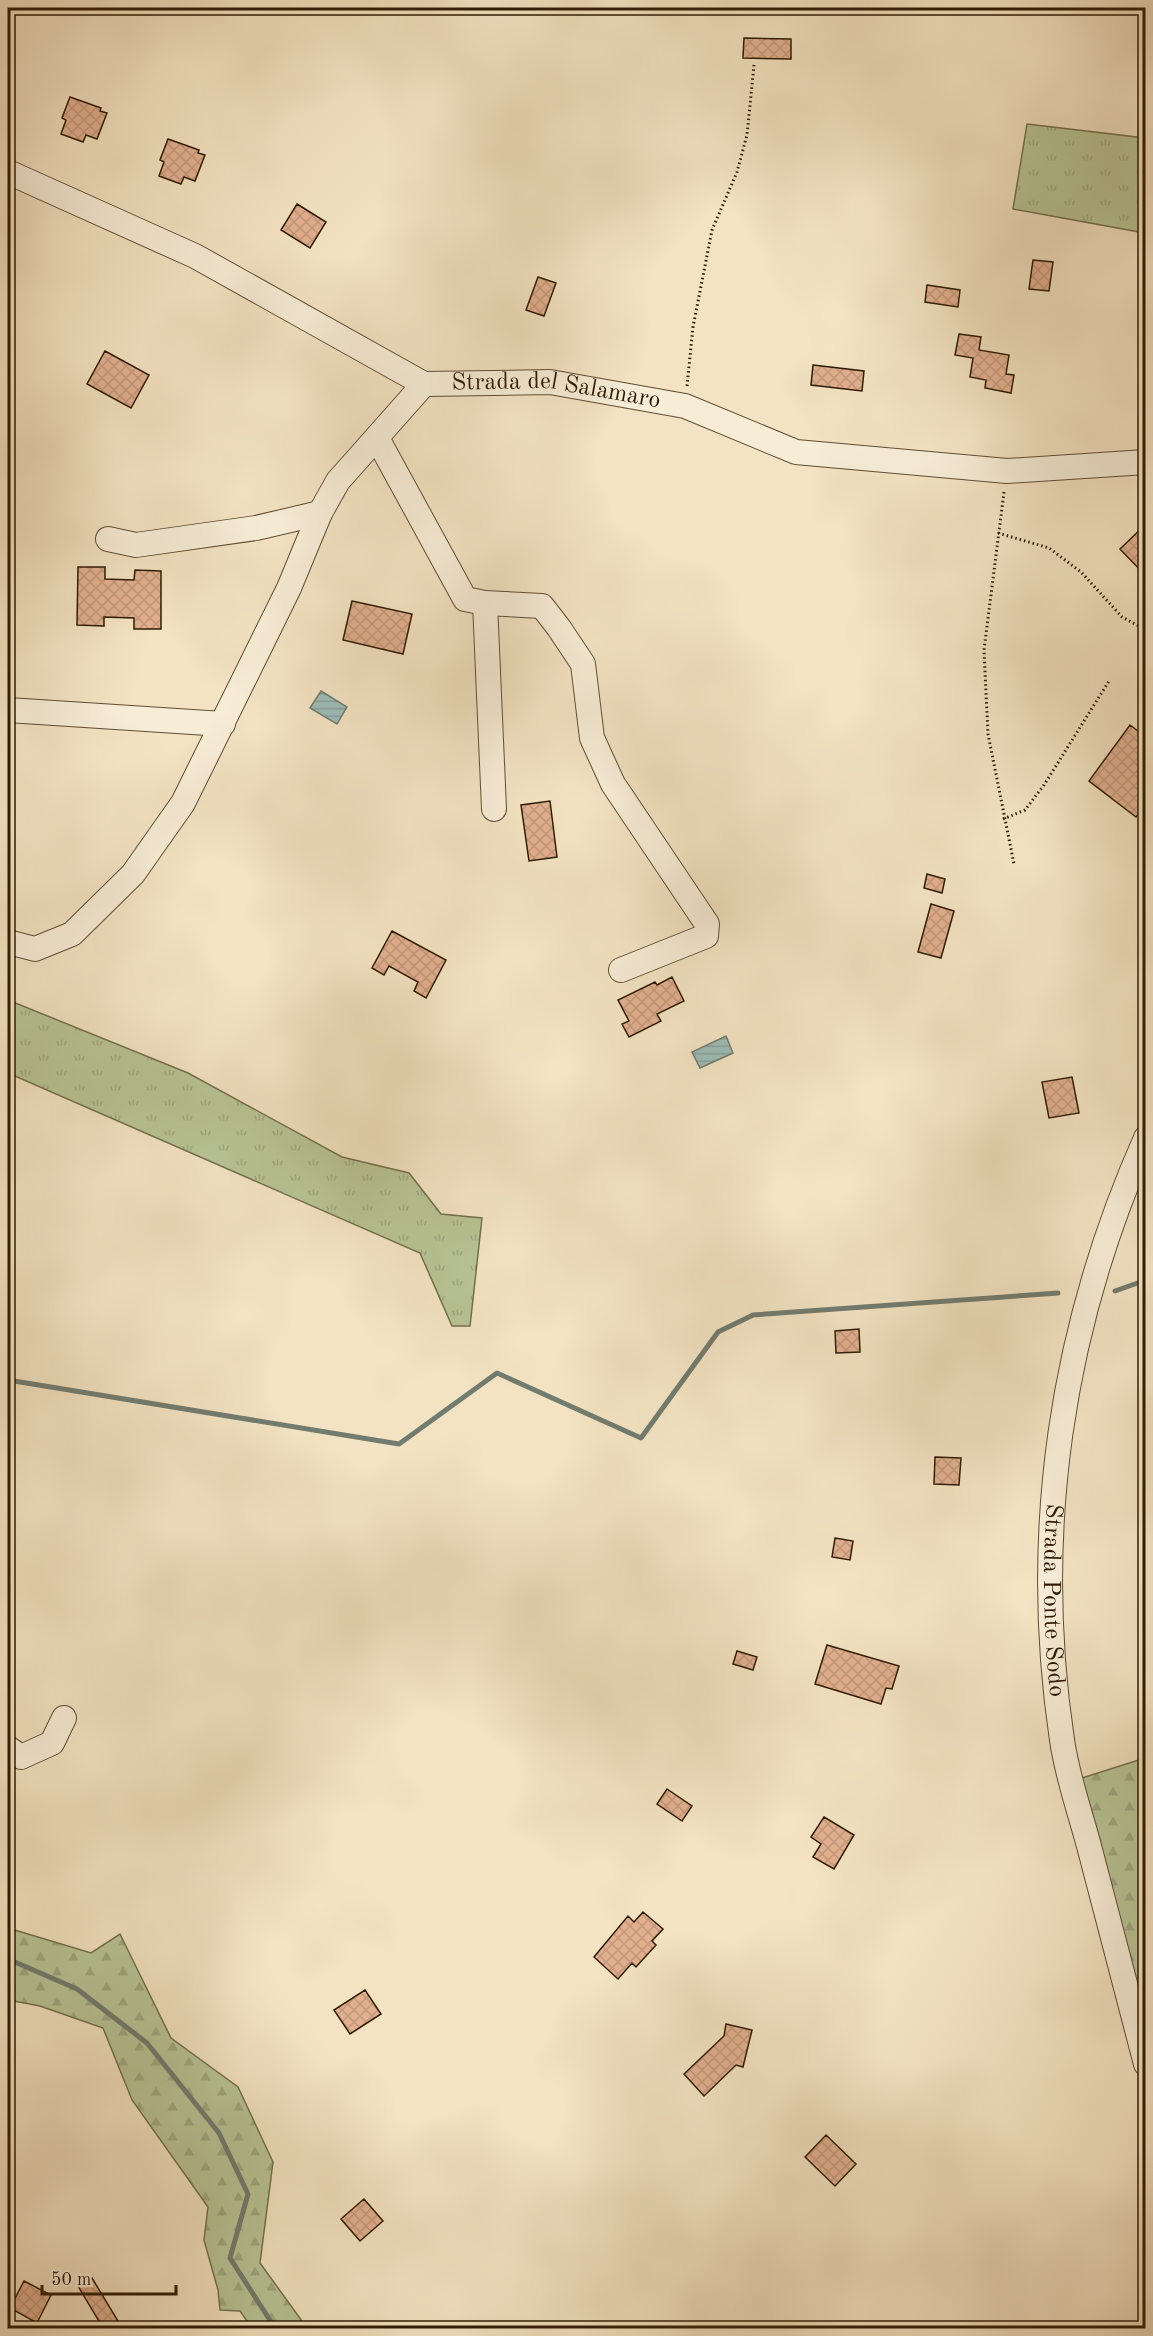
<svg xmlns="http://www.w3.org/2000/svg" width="1153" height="2336" viewBox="0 0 1153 2336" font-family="'Old Standard TT',serif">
<defs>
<pattern id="grass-tufts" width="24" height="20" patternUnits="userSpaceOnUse" patternTransform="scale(1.5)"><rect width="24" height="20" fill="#b8c496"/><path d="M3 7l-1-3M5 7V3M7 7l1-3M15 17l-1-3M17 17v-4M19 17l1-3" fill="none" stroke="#9ea880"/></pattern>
<pattern id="forest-firs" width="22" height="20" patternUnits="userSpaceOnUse" patternTransform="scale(1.5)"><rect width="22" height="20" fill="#b8c496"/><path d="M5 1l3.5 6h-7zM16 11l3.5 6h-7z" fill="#9ea880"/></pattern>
<pattern id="water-rules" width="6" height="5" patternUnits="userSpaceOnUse" patternTransform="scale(1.5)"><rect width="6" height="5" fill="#9dbdb9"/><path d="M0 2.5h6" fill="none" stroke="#88a29d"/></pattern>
<pattern id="building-cross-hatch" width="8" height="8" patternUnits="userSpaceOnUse" patternTransform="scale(1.5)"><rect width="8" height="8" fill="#e2b08f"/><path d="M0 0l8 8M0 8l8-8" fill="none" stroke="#c2977a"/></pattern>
</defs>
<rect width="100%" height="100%" fill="#f3e3c2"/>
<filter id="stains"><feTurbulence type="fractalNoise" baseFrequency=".00333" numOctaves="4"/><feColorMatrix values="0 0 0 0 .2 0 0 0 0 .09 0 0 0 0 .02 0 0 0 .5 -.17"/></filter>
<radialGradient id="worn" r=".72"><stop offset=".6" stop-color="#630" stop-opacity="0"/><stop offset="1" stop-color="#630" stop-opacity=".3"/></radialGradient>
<!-- grass -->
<path fill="url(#grass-tufts)" stroke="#73704c" stroke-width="1.5" d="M1027 124 1145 138V233L1013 209Z
M8 1000 188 1073 342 1157 409 1173 441 1214 482 1218 470 1326H452L420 1253 8 1073Z"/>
<!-- forest -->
<path fill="url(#forest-firs)" stroke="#73704c" stroke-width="1.5" d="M1145 1758V2028L1082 1778Z
M8 1928 91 1953 120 1934 171 2038 238 2087 273 2162 260 2263 307 2328H252L240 2311 220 2310 218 2290 204 2240 208 2207 132 2100 103 2028 40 2006 8 2000Z"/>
<!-- water -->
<path fill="url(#water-rules)" stroke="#717c70" stroke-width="1.5" d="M321 691 347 707 337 724 310 708Z
M726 1036 733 1053 700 1068 692 1052Z"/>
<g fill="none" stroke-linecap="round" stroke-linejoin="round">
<!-- stream -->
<path stroke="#717c70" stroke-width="5" d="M1115 1291 1146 1280
M8 1380 399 1444 497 1373 641 1438 718 1332 753 1315 1058 1293
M8 1959 77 1989 147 2043 219 2133 248 2194 230 2258 275 2328"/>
</g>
<!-- building -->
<path fill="url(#building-cross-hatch)" stroke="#2e1b03" stroke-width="1.5" d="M744 38 791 39V59L743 58Z
M70 97 101 108 100 111 107 113 97 139 86 135 83 142 61 134 66 120 62 118Z
M168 139 199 150 198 153 205 155 195 181 184 177 181 184 159 176 164 162 160 160Z
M297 204 326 222 310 248 281 230Z
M1033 260 1053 262 1049 291 1029 289Z
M538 277 556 283 544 316 526 310Z
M927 285 960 290 958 307 925 302Z
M959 334 981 337 979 350 1009 355 1006 374 1014 375 1011 393 985 388 986 380 970 377 973 358 955 355Z
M105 351 149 375 131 408 87 384Z
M813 365 864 371 862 391 811 385Z
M1146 524V576L1120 549Z
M78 567H105V579L134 580 135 570 161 571V629H134V618L104 617V626L77 625Z
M352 601 412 614 403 654 343 640Z
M1130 725 1146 737V805L1136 817 1089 781Z
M550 801 557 857 529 861 521 805Z
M927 874 945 879 942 893 924 888Z
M931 904 954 911 941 958 918 952Z
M392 931 446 960 426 998 414 991 418 982 389 966 384 975 372 968Z
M672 977 684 1001 657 1014 661 1021 629 1037 622 1024 629 1021 618 1000 655 982 657 985Z
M1072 1077 1079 1113 1049 1118 1042 1082Z
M859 1329 860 1352 836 1353 835 1331Z
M935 1457 961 1458 959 1485 934 1484Z
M835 1538 853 1541 850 1560 832 1557Z
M827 1645 899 1666 892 1689 886 1688 881 1704 815 1684Z
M737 1651 757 1657 753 1670 733 1664Z
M667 1789 692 1806 682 1821 657 1804Z
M824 1817 854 1835 834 1869 813 1857 821 1844 811 1837Z
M643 1912 663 1929 652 1941 656 1945 636 1967 632 1963 618 1979 594 1957 628 1916 634 1922Z
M365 1990 381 2014 350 2034 334 2010Z
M726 2024 752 2030 743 2067 736 2065 704 2096 684 2074 724 2036Z
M826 2135 856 2164 835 2186 805 2157Z
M364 2199 383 2221 360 2241 341 2219Z
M92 2278 118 2321 106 2328H103L78 2286Z
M24 2281 51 2295 37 2323 10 2308Z"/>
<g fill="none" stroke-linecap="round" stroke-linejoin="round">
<!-- minor casing -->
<g stroke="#5f4d33" stroke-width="26">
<g id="minor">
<path id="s1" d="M8 172 195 256 424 384 550 382 685 406 796 452 1007 471 1146 462"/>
<path d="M377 438 465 599 485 603 542 606 559 628 583 664 592 738 613 784 707 924 706 936 621 970"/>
<path d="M108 539 136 545 256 528 320 513 338 481 424 384"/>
<path d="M485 603 494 809"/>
<path d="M8 710 223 724"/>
<path d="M8 942 35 949 72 934 133 874 183 803 289 588 320 513"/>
<path id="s2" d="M1146 1138C1061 1329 1031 1533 1062 1740 1067 1776 1080 1812 1089 1846 1108 1919 1127 1991 1146 2064"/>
<path d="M8 1748 21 1757 52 1743 64 1718"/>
</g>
</g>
<!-- path -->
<path stroke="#2e1b03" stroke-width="3" stroke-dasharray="1.5 3" stroke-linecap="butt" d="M687 386 693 327 712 230 737 172 747 135 754 65
M1004 492 984 650 988 734 1014 864
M998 533 1049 548 1081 572 1122 617 1146 630
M1003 819 1025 810 1044 785 1109 681"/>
<!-- minor -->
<use href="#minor" stroke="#f7edd7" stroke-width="24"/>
</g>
<g text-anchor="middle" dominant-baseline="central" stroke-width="4.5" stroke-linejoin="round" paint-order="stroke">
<!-- street labels -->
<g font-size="24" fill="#2e1b03" stroke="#f7edd7">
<text stroke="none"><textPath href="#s1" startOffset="600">Strada del Salamaro</textPath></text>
<text stroke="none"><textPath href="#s2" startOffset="476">Strada Ponte Sodo</textPath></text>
</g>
</g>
<!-- margin -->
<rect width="1153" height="2336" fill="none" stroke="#f3e3c2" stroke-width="30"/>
<rect x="9" y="9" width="1135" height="2318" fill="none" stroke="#2e1b03" stroke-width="3"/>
<rect x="15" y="15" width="1123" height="2306" fill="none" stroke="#2e1b03" stroke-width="1.5"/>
<!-- scale -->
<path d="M42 2285v9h134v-9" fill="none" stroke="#2e1b03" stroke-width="3"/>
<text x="51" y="2285" font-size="18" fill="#2e1b03" stroke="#f7edd7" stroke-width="4.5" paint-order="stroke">50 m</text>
<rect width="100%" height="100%" filter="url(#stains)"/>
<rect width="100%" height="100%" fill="url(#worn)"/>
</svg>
